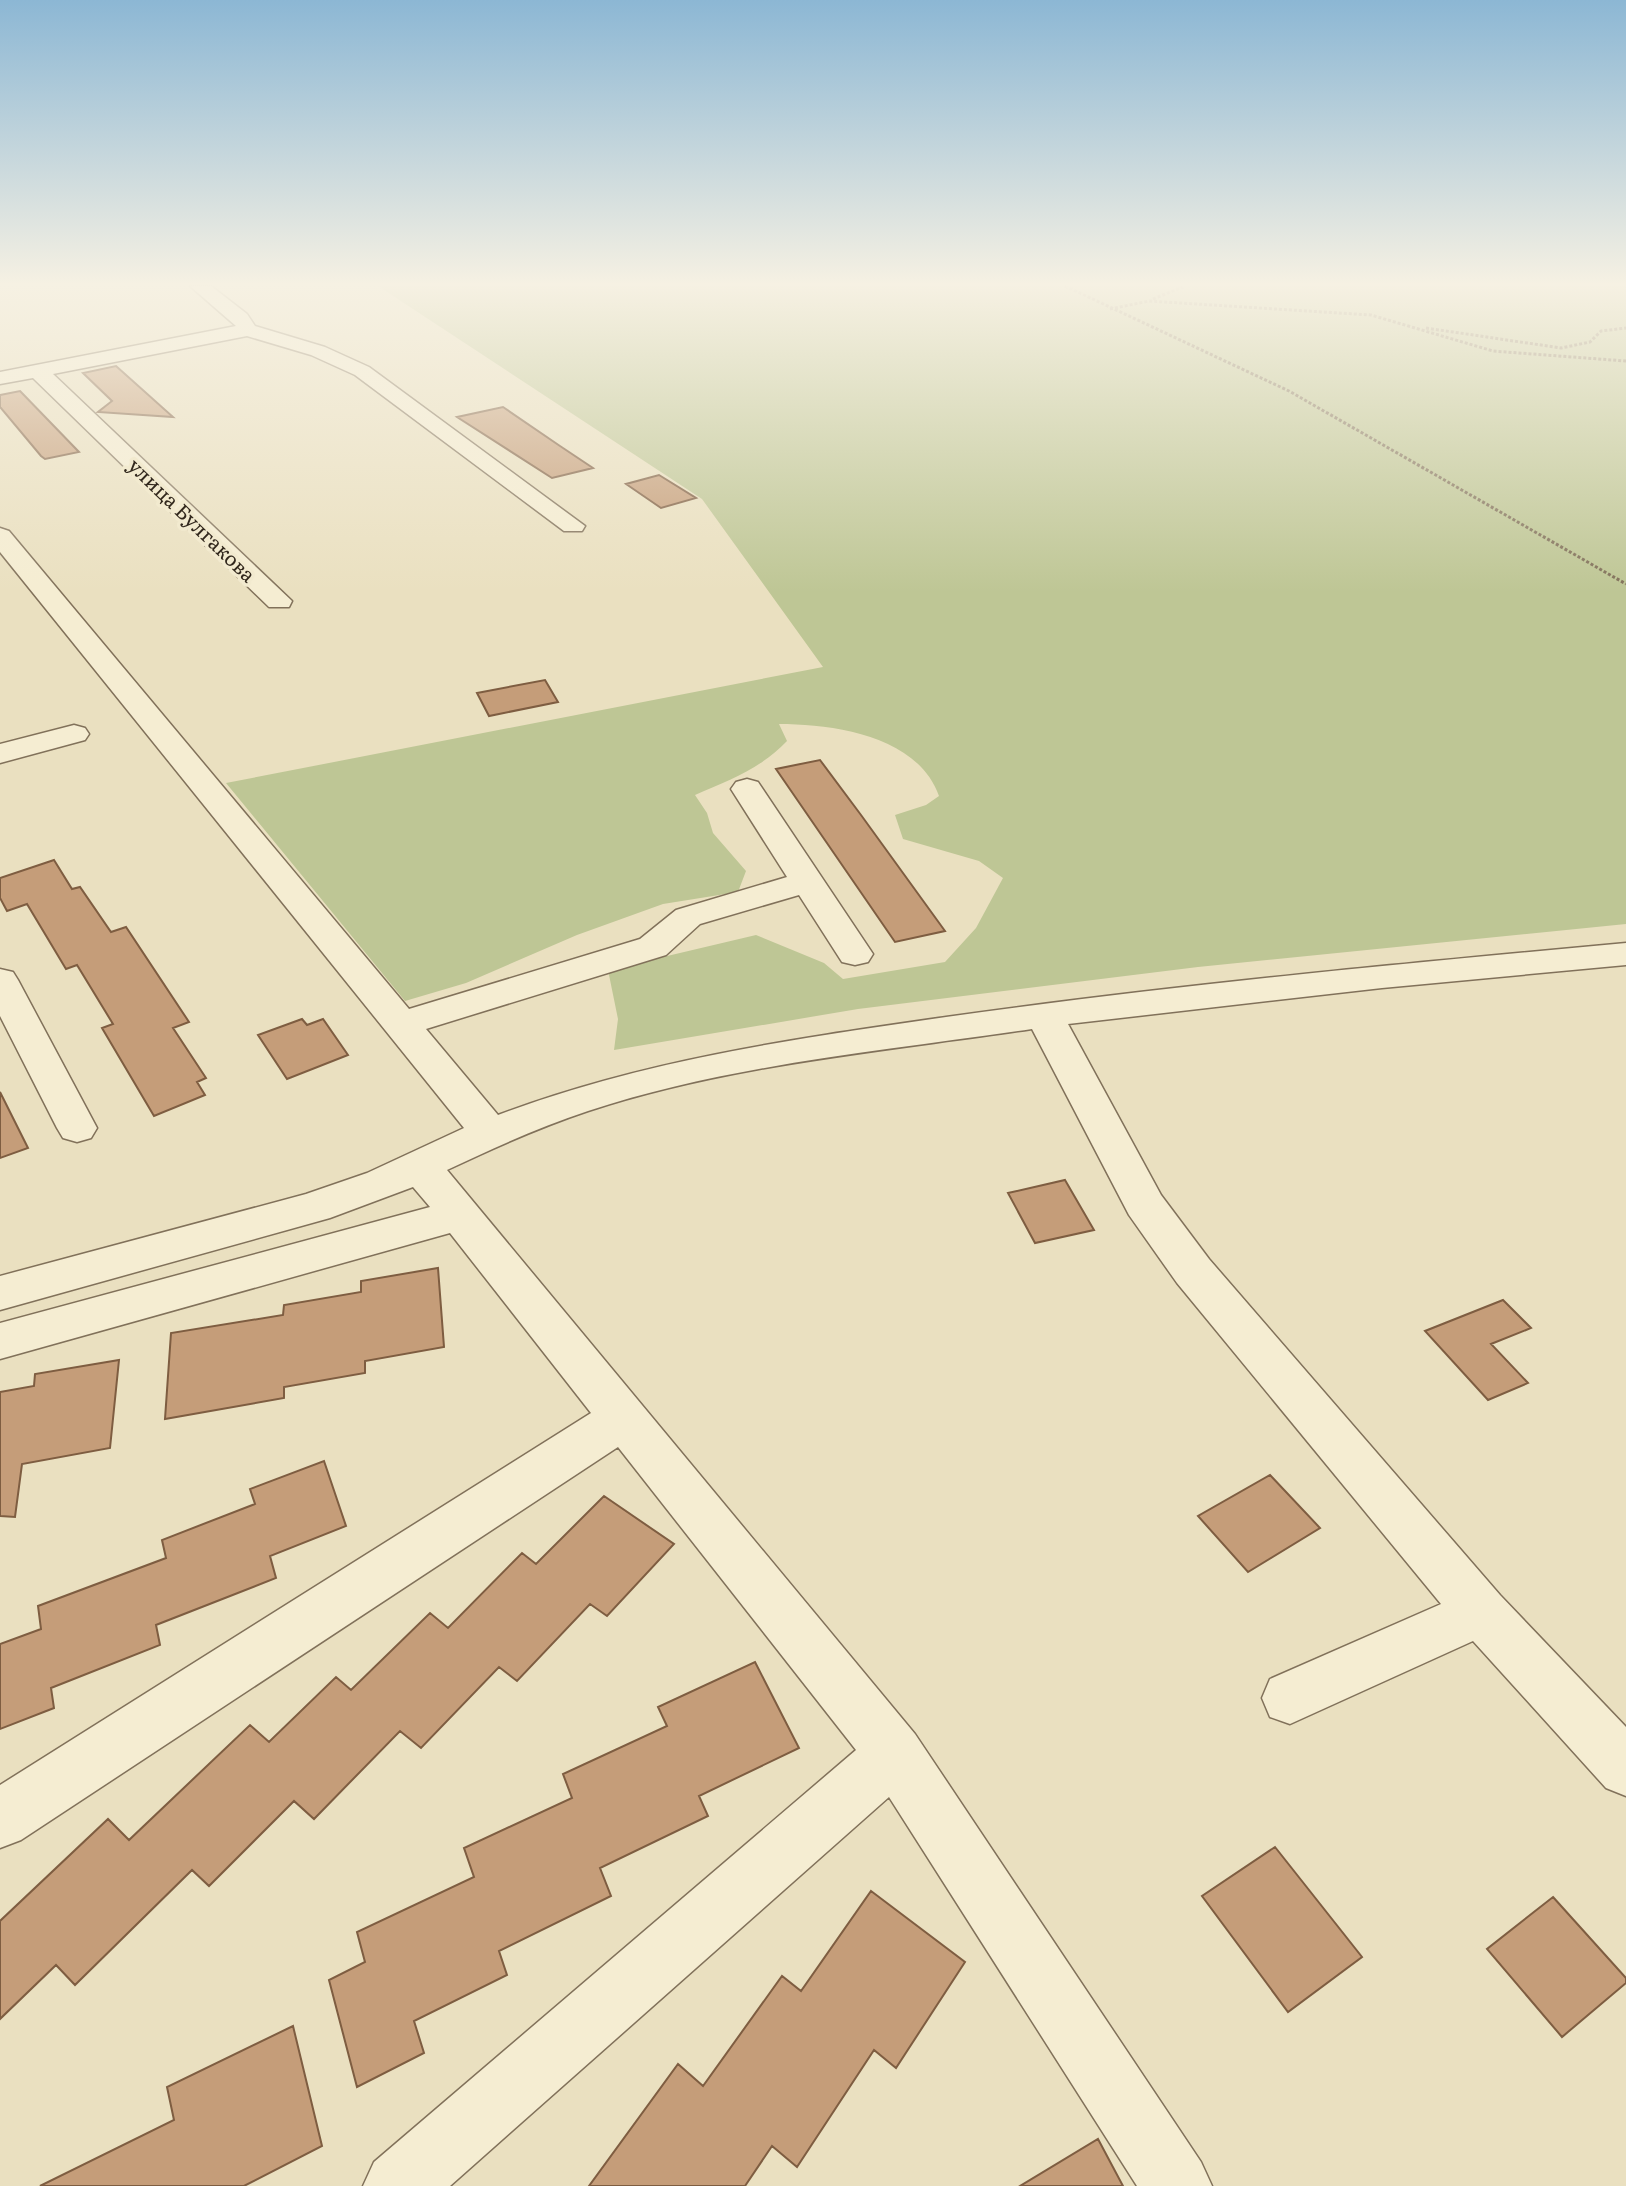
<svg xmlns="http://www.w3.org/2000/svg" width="1626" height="2186" viewBox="0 0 1626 2186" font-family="Literata,serif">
<rect width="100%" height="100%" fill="#eae0c0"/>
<!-- green -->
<path fill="#bec695" d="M378 286H1626V924L1198 967 858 1009 614 1050 618 1019 608 970 756 935 824 963 843 979 945 962 976 928 1003 878 979 861 903 839 895 815 926 805 939 796C918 736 834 724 779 724L787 741C760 769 730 780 695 795L707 813 713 833 746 871 738 892 663 904 577 935 466 983 405 1001 226 783 823 667 702 499Z"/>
<!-- building -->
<path fill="#c59d79" stroke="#7e5d41" stroke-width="2" d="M116 366 173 417 98 412 112 401 83 373Z
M20 391 79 452 45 459 41 456 0 407V395Z
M503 407 560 446 593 468 552 478 457 417Z
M659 475 696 498 661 508 626 484Z
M545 680 558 702 489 716 477 693Z
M820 760 861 815 945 931 895 942 776 769Z
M54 860 72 889 80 887 111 932 126 927 189 1022 173 1028 206 1078 197 1082 205 1095 154 1116 102 1028 113 1024 77 965 66 969 27 904 7 911 0 898V878Z
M302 1019 307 1025 323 1019 348 1055 287 1079 258 1035Z
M0 1092 28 1148 0 1158Z
M1065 1180 1094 1230 1035 1243 1008 1193Z
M438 1268 444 1347 365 1361V1373L284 1387V1398L165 1419 171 1333 283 1315 284 1305 361 1292V1281Z
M1503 1300 1531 1328 1491 1344 1528 1383 1488 1400 1425 1331Z
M119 1360 110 1448 22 1464 15 1517 0 1516V1392L34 1386 35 1374Z
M324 1461 346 1526 270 1556 276 1578 156 1625 160 1645 51 1688 54 1708 0 1729V1644L41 1629 38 1606 166 1558 162 1540 255 1504 250 1489Z
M1270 1475 1320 1528 1248 1572 1198 1516Z
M604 1496 674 1544 607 1616 590 1604 517 1681 499 1667 421 1748 400 1731 314 1819 294 1801 209 1886 192 1870 75 1985 56 1965 0 2019V1921L108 1819 129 1840 250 1725 269 1742 336 1677 351 1690 430 1613 448 1628 522 1553 536 1564Z
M755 1662 799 1748 699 1796 708 1816 600 1868 611 1896 499 1951 507 1975 414 2021 424 2053 357 2087 329 1980 365 1962 357 1932 474 1877 464 1848 572 1798 563 1774 667 1726 658 1707Z
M1275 1847 1362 1957 1288 2012 1202 1896Z
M871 1891 965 1962 896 2068 874 2050 797 2167 772 2146 745 2186H589L678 2064 703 2086 782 1976 801 1991Z
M1553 1897 1626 1978V1983L1562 2037 1487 1949Z
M293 2026 322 2146 244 2186H40L174 2120 167 2087Z
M1098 2139 1123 2186H1020Z"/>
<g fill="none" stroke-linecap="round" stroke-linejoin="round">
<!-- minor casing -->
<g stroke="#81715a" stroke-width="3">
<path id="minor" d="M190 286H211L247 314 255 326 325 347 369 367 585 526 582 531H564L355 375 311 355 247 336 53 374 292 601 289 607H269L33 378 0 384V372L236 326Z
M0 528 9 531 409 1009 640 939 676 910 787 877 731 789 736 782 747 779 758 782 873 954 868 962 855 965 842 962 799 895 700 924 666 955 426 1029 498 1115C643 1060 793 1039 946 1017 1172 985 1399 964 1626 943V965L1382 988 1068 1024 1161 1195 1209 1259 1500 1595 1626 1727V1796L1606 1788 1473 1641 1290 1724 1270 1717 1262 1698 1270 1679 1441 1604 1177 1283 1129 1215 1032 1029C885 1051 730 1064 588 1111 540 1127 493 1148 447 1170L915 1734 1201 2162 1212 2186H1137L889 1797 450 2186H363L374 2162 856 1750 618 1447 21 1840 0 1848V1785L591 1413 450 1233 0 1359V1323L430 1207 413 1187 330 1218 0 1310V1276L306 1194 367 1173 464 1128 0 552Z
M74 725 85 728 89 734 85 740 0 763V744Z
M0 969 13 972 18 980 97 1128 91 1138 77 1142 63 1138 57 1128 0 1016Z"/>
</g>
<!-- path -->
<path stroke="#81715a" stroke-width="3" stroke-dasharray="3 2" stroke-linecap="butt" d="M1065 286 1289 391 1626 584
M1153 299 1185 286
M1110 309 1149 301 1371 315 1493 351 1626 361
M1426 328 1561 348 1590 342 1601 331 1626 328"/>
<!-- minor -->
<use href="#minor" fill="#f5edd2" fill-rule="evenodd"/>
</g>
<!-- sky -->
<linearGradient id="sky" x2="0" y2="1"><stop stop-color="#8cb7d4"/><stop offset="0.48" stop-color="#f6f1e3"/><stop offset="1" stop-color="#f6f1e3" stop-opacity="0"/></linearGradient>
<rect width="1626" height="592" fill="url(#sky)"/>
<g text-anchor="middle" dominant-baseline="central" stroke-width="7" stroke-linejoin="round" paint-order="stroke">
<!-- far-street labels -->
<g font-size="20" fill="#32281d" stroke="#f2eacf">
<text transform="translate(193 519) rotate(44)">улица Булгакова</text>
</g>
</g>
</svg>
